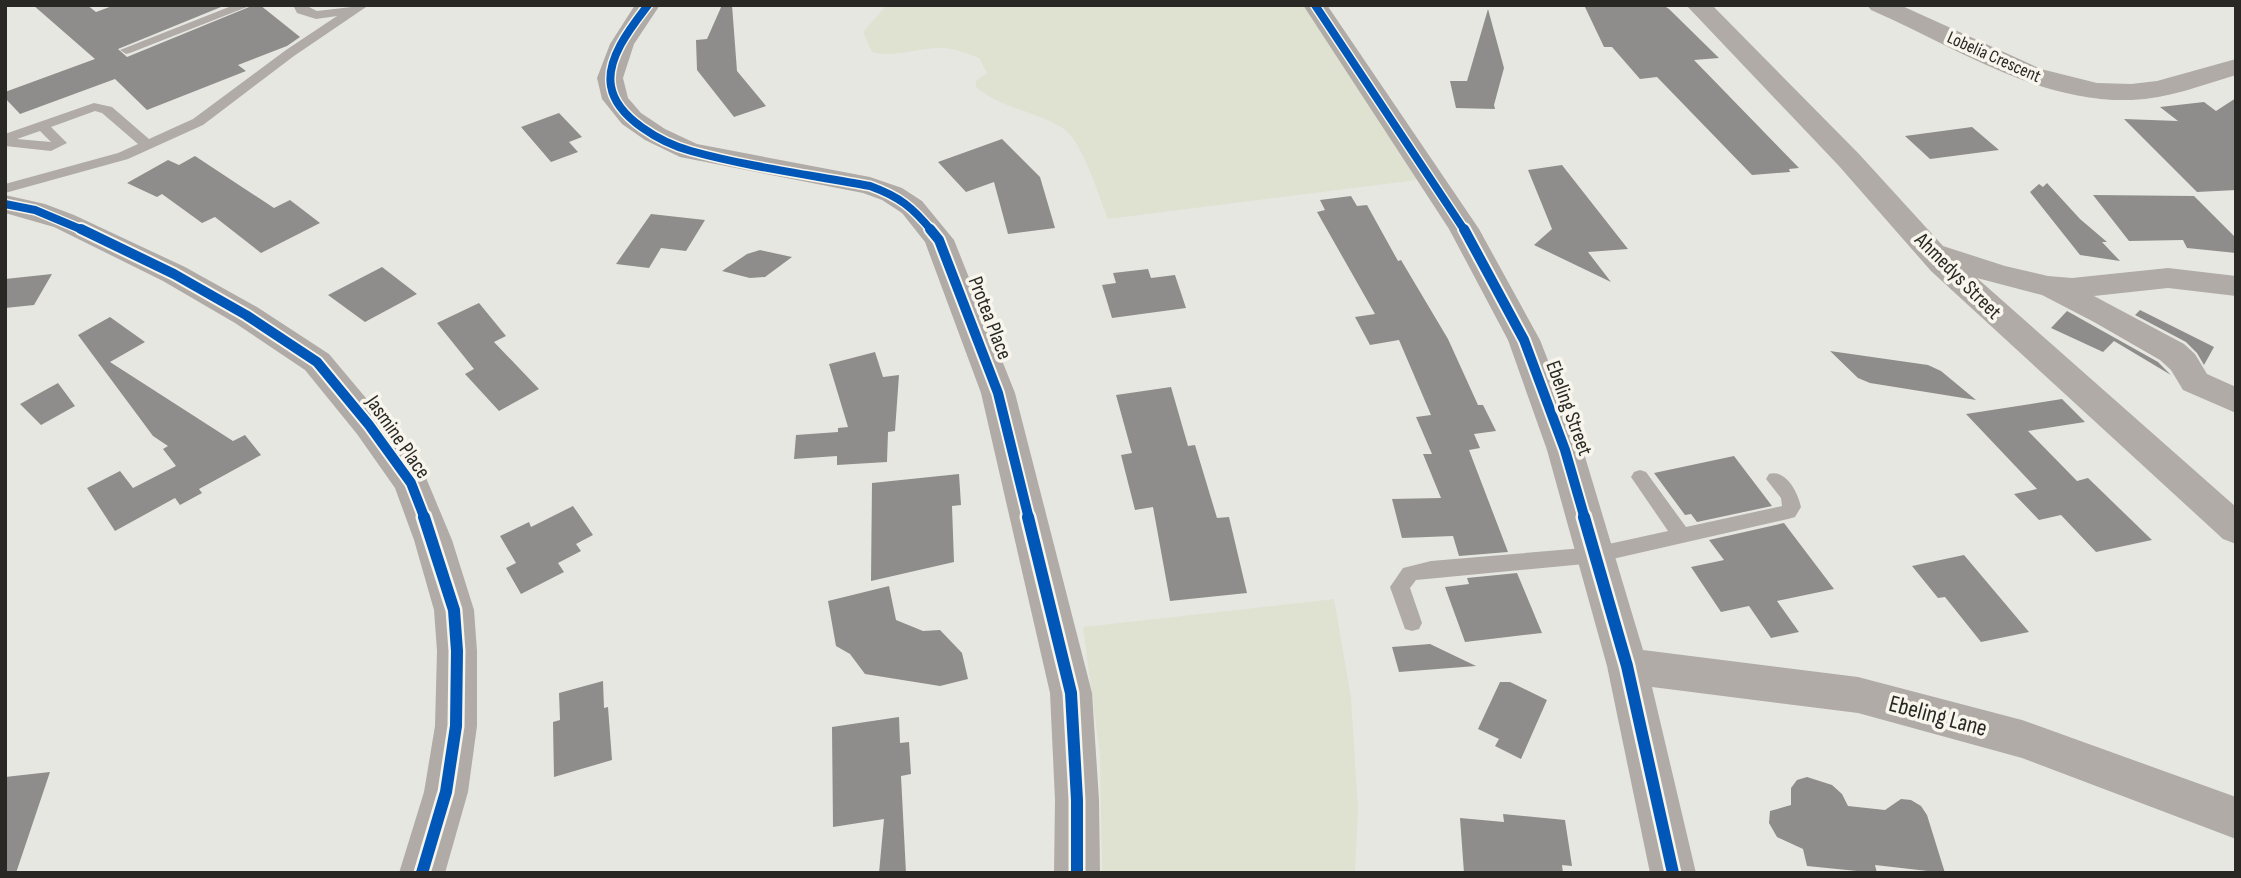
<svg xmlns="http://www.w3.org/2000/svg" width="2241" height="878" viewBox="0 0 2241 878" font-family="'Sofia Sans Condensed',sans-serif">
<rect width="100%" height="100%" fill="#e7e7e2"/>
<!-- green -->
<path fill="#dfe2d0" d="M887 5H1303L1417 180 1108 219C1098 195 1083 140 1061 127 1033 111 1001 108 976 87V81L987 73 979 58C966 53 954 48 940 48 917 48 895 58 872 52L863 32Z
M1334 599 1351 697 1358 809 1355 873H1102L1100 756 1083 627Z"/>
<!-- building -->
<path fill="#8e8d8b" d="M33 5H87L96 12 115 5H226L118 49 127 57 254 5H260L300 37 287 46 238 65 246 71 147 110 115 79 20 114 5 98V92L95 59Z
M722 5H732L737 71 766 106 734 117 697 70 696 40 707 39Z
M1584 5H1663L1669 9 1719 58 1694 60 1799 168 1789 169 1790 172 1752 175 1657 77 1640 79 1612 47H1604Z
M1488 9 1504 68 1494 105 1495 109 1456 108 1450 81H1467Z
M2236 98V190L2197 192 2124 119 2178 121 2160 107 2204 102 2216 111Z
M559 113 582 137 569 142 578 152 551 162 521 127Z
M1972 127 1999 150 1930 159 1905 136Z
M1002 139 1040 177 1055 228 1008 234 994 182 966 192 938 162Z
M195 156 274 208 290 200 320 223 261 253 215 217 202 223 162 194 157 197 127 183 168 160 179 165Z
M1562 165 1628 249 1588 252 1611 282 1534 245 1552 229 1528 170Z
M2047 183 2080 219 2107 242H2102L2120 261 2080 255 2030 192 2039 184 2043 187Z
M2093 195 2194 196 2236 238V253L2187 248 2183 240 2129 241Z
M1351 196 1357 206 1367 205 1398 261 1401 260 1448 339 1478 405H1483L1496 431 1474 434 1480 448 1469 450 1508 552 1459 556 1453 536 1402 538 1392 499 1441 498 1423 454H1432L1416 417 1431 415 1399 340 1370 345 1355 317 1375 314 1317 212 1325 210 1320 200Z
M651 214 705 220 686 251 661 248 649 268 616 264Z
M760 250 792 257 765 277 750 278 722 271 747 254Z
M382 267 417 294 365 322 328 295Z
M1148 269 1151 278 1175 275 1186 308 1112 318 1102 285 1116 283 1113 273Z
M52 274 34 305 5 308V279Z
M479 303 506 336 494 342 539 389 499 411 465 374 474 369 437 323Z
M2140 310 2214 347 2204 365 2197 353 2186 342 2135 315Z
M2067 311 2158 362 2171 375 2114 341 2103 352 2051 328Z
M110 317 145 342 110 362 233 441 245 435 261 455 199 489 202 493 180 505 175 498 115 531 87 488 120 471 133 488 176 466 163 449 168 446 153 436 78 335Z
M1830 351 1928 365 1941 371 1976 400 1870 383 1858 378Z
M875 352 883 377 899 375 895 431 888 432 887 462 837 465V456L794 459 796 435 838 432V428L848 427 829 364Z
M58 383 75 406 41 425 20 404Z
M1171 387 1188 446 1195 445 1217 518 1229 517 1247 593 1170 601 1153 507 1135 510 1121 455 1132 453 1116 395Z
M2062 399 2085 422 2028 431 2077 481 2088 478 2152 540 2096 552 2061 515 2039 520 2014 494 2037 489 1966 414Z
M1734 456 1772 506 1697 522 1691 514 1685 515 1654 473Z
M959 474 961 505 952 506 954 562 871 581 872 483Z
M573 506 593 535 576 544 581 551 558 563 564 572 521 594 506 568 516 563 500 536 529 522 531 527Z
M1784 523 1834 589 1777 601 1799 632 1771 638 1749 606 1721 612 1691 567 1724 560 1709 540Z
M1964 555 2029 632 1981 642 1945 597 1938 598 1912 566Z
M1517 573 1542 633 1465 642 1445 587 1469 584 1467 578Z
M889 586 896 620 923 631 940 630 962 653 968 679 940 686 865 674 850 654 836 646 828 601Z
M1430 644 1476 666 1399 672 1392 647Z
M603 681 604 708 608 707 612 760 554 777 553 722 560 720 559 693Z
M1500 682H1510L1547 700 1521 759 1495 746 1499 739 1478 729Z
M899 717 900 743 909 742 911 774 901 776 906 873H879L884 819 833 827 832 727Z
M50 772 16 873H5V777Z
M1807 777 1832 785 1842 794 1848 806 1885 810 1901 799 1911 800 1921 806 1927 815 1945 873 1875 865 1877 873 1807 866 1803 849 1777 837 1769 823 1770 811 1791 805V788L1797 780Z
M1503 814 1565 820 1572 866 1562 865 1563 873H1464L1460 818 1504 822Z"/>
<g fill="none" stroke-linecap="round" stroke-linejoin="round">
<!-- service -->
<path fill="#b0aba6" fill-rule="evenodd" d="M234 5H252L130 53 126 54 120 50Z
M293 5H305L317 11 369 5 294 56 203 125 128 159 5 193V184L118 153 138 144 102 113 95 111 51 127 67 143 51 151 5 146V134L94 103 112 107 149 139 193 119 286 50 337 16 316 19 297 13ZM40 131 51 142 17 139Z
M1640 470 1646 472 1686 527 1782 506 1781 498 1766 479 1769 474C1786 469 1798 492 1801 507L1795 517 1788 519 1595 563 1416 580 1410 588 1422 623 1419 629 1412 631 1405 629 1390 587 1403 568 1431 561 1595 547 1668 531 1631 477 1634 472Z"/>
<!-- minor -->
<path fill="#b0aba6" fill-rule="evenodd" d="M635 5H660L634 44 623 78 628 98 641 113 665 129 697 144 870 177 902 188 922 201 954 240 1015 393 1092 693 1099 800 1100 873H1054L1055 800 1050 693 981 393 925 242 902 213 882 200 863 193 680 157 645 140 622 124 602 99 597 78 610 44Z
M1303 5H1327L1479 229 1540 340 1583 450 1643 650 1858 677 2022 720 2236 797V839L2022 758 1858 713 1652 687 1696 873H1650L1607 666 1547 450 1508 340 1449 229Z
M1686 5H1712L1859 154 1943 246 2005 266 2048 276 2072 278 2168 268 2236 276V296L2168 288 2094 296 2184 344 2195 354 2207 374 2236 387V413L2183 390 2171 370 2160 360 2094 322 2042 295 1977 278 2236 507V544L2223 539 1931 271 1839 166Z
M1867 5H1900L2041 69 2097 83 2131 84 2157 81 2236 59V75C2202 85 2167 99 2132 100 2037 103 1954 46 1871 10Z
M5 195 45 204 74 215 185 267 257 307 329 354 381 416 424 473 452 540 474 610 477 651V726L468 792 445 873H399L424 792 435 726 437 651 434 610 414 540 395 488 357 434 305 370 235 323 163 281 54 227 5 213Z"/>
<!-- cycleway-far2 casing -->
<g stroke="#f7f5ec" stroke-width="11">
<path id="cycleway-far2" d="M648 5C632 26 606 58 611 86 616 118 662 143 691 151 749 167 811 175 870 186 900 197 912 207 932 231
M1315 5 1465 231
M5 204 35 210 85 231"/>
</g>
<!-- cycleway-far1 casing -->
<g stroke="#f7f5ec" stroke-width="14">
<path id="cycleway-far1" d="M81 229 174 274 246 315 317 362 369 425 411 483 425 519
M930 229 939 240 998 393 1029 519
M1464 229 1524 340 1565 450 1585 519"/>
</g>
<!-- cycleway casing -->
<g stroke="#f7f5ec" stroke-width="17">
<path id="cycleway" d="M1028 517 1071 693 1077 800V873
M1584 517 1627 666 1673 873
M422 873 446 792 456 726 457 651 454 610 424 517"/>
</g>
<!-- cycleway-far2 -->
<use href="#cycleway-far2" stroke="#0057b8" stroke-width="8"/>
<!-- cycleway-far1 -->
<use href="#cycleway-far1" stroke="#0057b8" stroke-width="10"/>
<!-- cycleway -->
<use href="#cycleway" stroke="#0057b8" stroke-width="12"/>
</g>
<g text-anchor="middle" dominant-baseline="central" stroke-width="7" stroke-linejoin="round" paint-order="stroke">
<!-- far-street labels -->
<g font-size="18" fill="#292825" stroke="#f7f5ec">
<text transform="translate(1994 57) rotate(24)">Lobelia Crescent</text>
</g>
<!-- street labels -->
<g font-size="21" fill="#292825" stroke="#f7f5ec">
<text transform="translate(1958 276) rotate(45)">Ahmedys Street</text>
<text transform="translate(990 318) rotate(69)">Protea Place</text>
<text transform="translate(1569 408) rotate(70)">Ebeling Street</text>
<text transform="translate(398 437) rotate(55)">Jasmine Place</text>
</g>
<!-- near-street labels -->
<g font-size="24" fill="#292825" stroke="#f7f5ec">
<text transform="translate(1938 716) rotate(15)">Ebeling Lane</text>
</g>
</g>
<!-- border -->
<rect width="2241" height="878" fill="none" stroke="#292825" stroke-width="14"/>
</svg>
